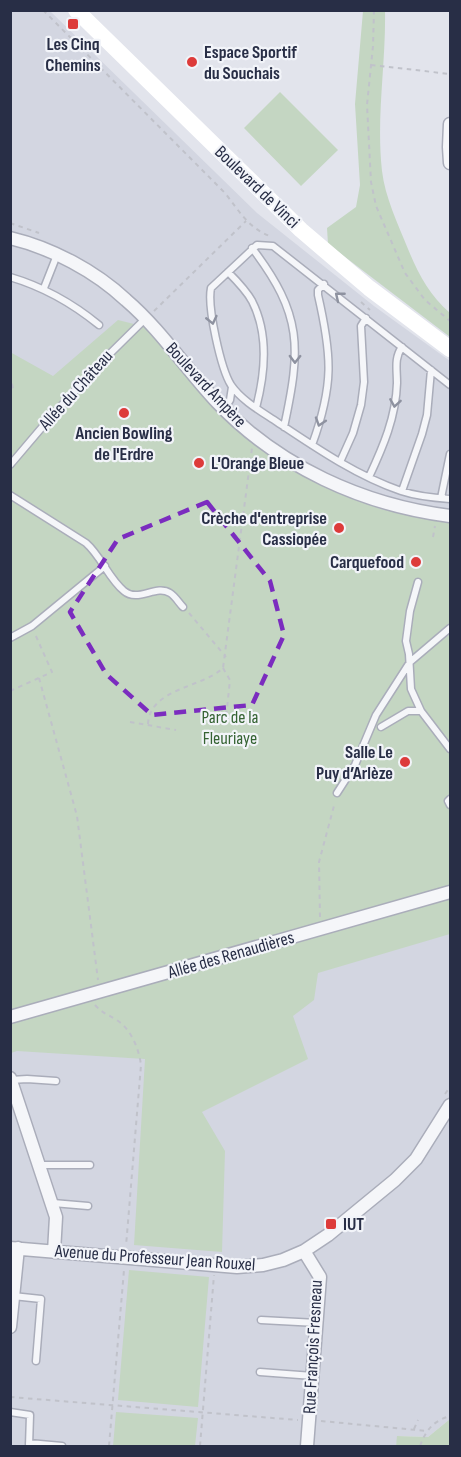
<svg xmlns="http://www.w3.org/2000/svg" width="461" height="1457" viewBox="0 0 461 1457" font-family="'Sofia Sans Condensed',sans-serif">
<rect width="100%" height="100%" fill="#e2e4ec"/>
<!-- built -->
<path fill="#d3d6e1" d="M10 11H50L257 213 374 306 450 361V1419L428 1437 398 1436 396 1446H11Z"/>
<!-- green -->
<path fill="#c4d6c2" d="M363 11H385C386 64 376 117 382 171 385 197 398 224 408 249 418 273 429 295 450 313V337L328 244 327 228 356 207 360 185 355 104Z
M280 92 338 150 301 186 244 128Z
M118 320 146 327 276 457 380 509 450 521V934L318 973 314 1000 293 1016 308 1059 202 1112 225 1151 222 1252 134 1245 145 1059 17 1051 11 1053 10 352 53 376Z
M129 1270 209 1277 198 1407 118 1400Z
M116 1412 198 1418 195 1446H113Z
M450 1419V1446H396L397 1436 428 1437Z"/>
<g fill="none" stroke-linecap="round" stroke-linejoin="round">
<!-- lane casing -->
<g stroke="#aaadba" stroke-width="9">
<path id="lane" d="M252 248C303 315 301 348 284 427
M228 272C237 281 246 290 252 301 269 334 265 374 256 408
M10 277C44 287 72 303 99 325
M44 288 57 255
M450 385 273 246 257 245 211 288C207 307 221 369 231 385 242 401 262 412 277 422 316 448 357 476 401 491 416 496 435 498 450 499
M225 408 230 400 232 387
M312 445C334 385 332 356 318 295V290L324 284
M340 462 353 433 361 405 364 382 361 326 366 318
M10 465C53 413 97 365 145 319
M369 477C383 447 396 417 397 383 397 369 394 358 402 347
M402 491 422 434 427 415 431 370
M10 495 86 543C101 556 109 579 124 591 138 603 156 584 170 593 175 596 179 603 183 607
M441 498 450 454
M418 582 410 611 406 641 409 654 411 689 421 711 450 749
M10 638 32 626 105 566
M381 727 408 711H421
M337 793 355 765 376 715 410 662 450 628
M450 799 448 801 450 805
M11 1080 27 1079 56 1081
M40 1165H90
M53 1203 88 1206
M13 1296 41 1299 36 1361
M261 1320 317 1323
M260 1372 313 1376
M10 1412 30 1415 29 1446
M29 1443 62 1446"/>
</g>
<!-- street casing -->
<g stroke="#aaadba" stroke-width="15">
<path id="street" d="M450 124 449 147 450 163
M10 238C52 248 95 271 126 300 161 330 186 369 217 402 279 467 363 505 450 516
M10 1017 450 892
M10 1078 56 1217 54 1252
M10 1248 237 1267 263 1265 283 1260 304 1251 328 1235 395 1180 416 1159 450 1105
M304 1251 320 1277 307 1446
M10 1327 18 1248"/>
</g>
<!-- path -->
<path stroke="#c0c2ca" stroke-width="2" stroke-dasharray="4.5 4.5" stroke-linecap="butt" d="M43 10 225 193C240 212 248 228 272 237
M374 10 373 46 367 105 371 182 376 206 405 273 425 300 450 321
M10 11 18 10
M371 65 450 74
M10 223 39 233
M361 302 370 310
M154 311 246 221
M10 375 13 389 10 395
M433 537 435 526
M189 613 226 657
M223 668 230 680 226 718
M39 678 77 816 98 980
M10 691 52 672 35 634
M130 722 176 730
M148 724C150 688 202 688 223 668L252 448
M320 917 319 862 335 802
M95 1005C102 1013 107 1014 115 1019 131 1028 139 1049 141 1065L126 1246
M445 1094 450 1087
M10 1397 298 1420
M321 1421 427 1431
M414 1429 418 1420
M109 1446 124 1270
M200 1446 214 1275
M420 1446C426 1430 433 1421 450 1416"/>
<!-- lane -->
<use href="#lane" stroke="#f5f6f9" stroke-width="6"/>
<!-- street -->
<use href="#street" stroke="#f5f6f9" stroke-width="12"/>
<!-- secondary -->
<path stroke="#fff" stroke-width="16" d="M76 10 301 230 369 288 450 349"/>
</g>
<!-- one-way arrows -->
<defs><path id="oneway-chevron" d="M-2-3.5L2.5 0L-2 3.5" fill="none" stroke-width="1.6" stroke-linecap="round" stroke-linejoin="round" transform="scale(1.5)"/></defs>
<g stroke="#8e92a0">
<use href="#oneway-chevron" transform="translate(339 296) rotate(-141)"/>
<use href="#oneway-chevron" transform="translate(212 320) rotate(77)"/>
<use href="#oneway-chevron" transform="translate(295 359) rotate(91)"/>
<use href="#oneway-chevron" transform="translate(395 403) rotate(99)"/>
<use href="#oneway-chevron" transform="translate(320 422) rotate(108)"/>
</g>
<!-- marked area -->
<path fill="none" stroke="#7b2cbf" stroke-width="4.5" stroke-dasharray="12 8" stroke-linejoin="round" d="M207 502 270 581 284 635 252 705 152 715 106 674 70 612 118 539Z"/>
<!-- markers -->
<g fill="#dd3b3a" stroke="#f2f4f9" stroke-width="2">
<rect x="67" y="18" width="12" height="12" rx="3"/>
<circle cx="192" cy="62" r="6"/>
<circle cx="124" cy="413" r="6"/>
<circle cx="199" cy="463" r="6"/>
<circle cx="339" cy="528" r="6"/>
<circle cx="416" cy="562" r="6"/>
<circle cx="405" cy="762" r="6"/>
<rect x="325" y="1218" width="12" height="12" rx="3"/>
</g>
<g text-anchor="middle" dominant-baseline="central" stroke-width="4.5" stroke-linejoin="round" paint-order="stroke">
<!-- poi labels -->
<g font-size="18" font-weight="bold" fill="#282e46" stroke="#f2f4f9" text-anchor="start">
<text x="73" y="44" text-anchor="middle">Les Cinq<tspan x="73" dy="21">Chemins</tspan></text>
<text x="204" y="52">Espace Sportif<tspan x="204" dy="21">du Souchais</tspan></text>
<text x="124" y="433" text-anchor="middle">Ancien Bowling<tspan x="124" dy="21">de l'Erdre</tspan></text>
<text x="211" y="463">L'Orange Bleue</text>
<text x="327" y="518" text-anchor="end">Crèche d'entreprise<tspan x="327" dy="21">Cassiopée</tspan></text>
<text x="404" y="562" text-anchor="end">Carquefood</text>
<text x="393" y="752" text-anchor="end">Salle Le<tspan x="393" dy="21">Puy d’Arlèze</tspan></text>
<text x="343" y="1224">IUT</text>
</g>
<!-- street labels -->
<g font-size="18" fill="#282e46" stroke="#f2f4f9">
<text transform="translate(257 187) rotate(44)">Boulevard de Vinci</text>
<text transform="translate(206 385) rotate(47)">Boulevard Ampère</text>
<text transform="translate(76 390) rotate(-48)">Allée du Château</text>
<text transform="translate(231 955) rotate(-16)">Allée des Renaudières</text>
<text transform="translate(155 1258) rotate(4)">Avenue du Professeur Jean Rouxel</text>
<text transform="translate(313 1347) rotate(-87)">Rue François Fresneau</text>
</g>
<!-- park labels -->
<g font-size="18" fill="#356333" stroke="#f2f4f9">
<text x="230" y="717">Parc de la<tspan x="230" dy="21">Fleuriaye</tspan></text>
</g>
</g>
<!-- border -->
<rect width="461" height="1457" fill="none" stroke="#282e46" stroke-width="24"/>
</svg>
